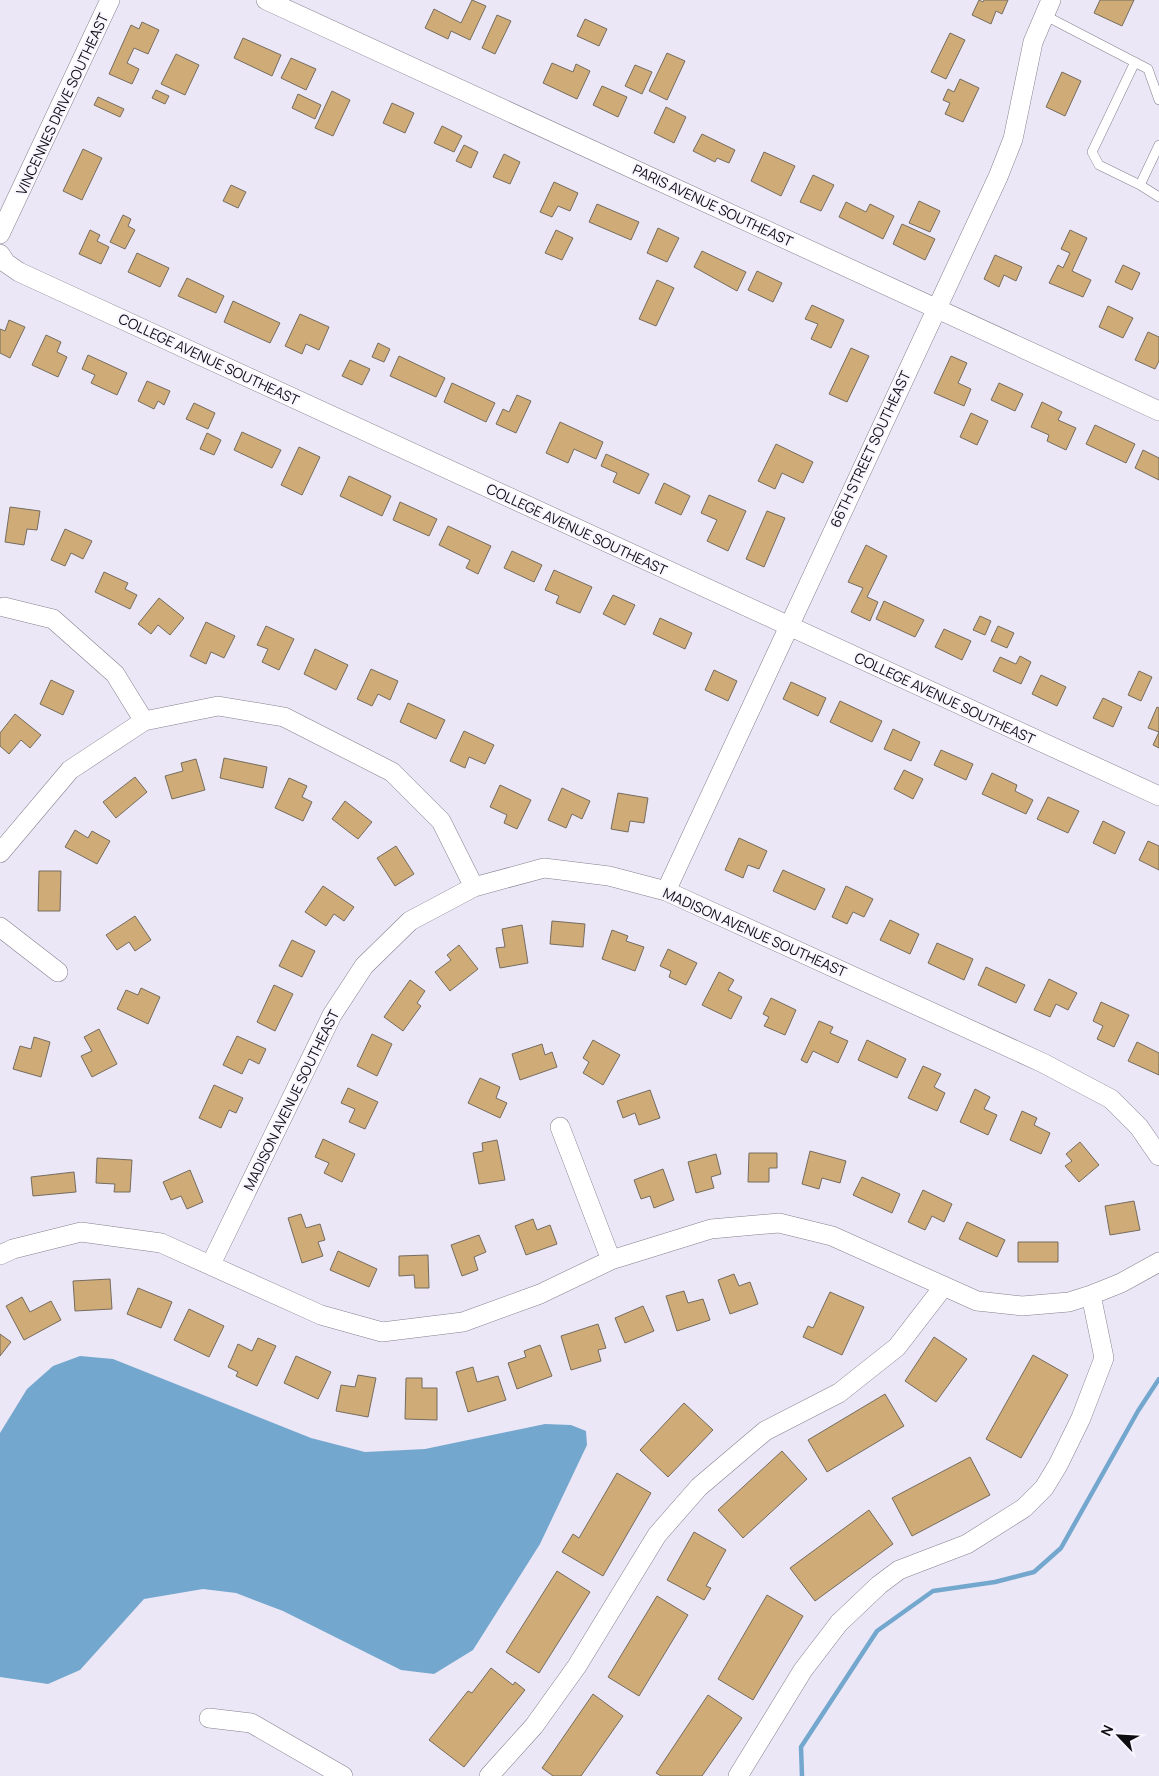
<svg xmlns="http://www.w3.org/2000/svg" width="1159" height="1776" viewBox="0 0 1159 1776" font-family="Manrope,sans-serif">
<rect width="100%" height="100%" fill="#ece7f7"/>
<!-- water -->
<path fill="#74a7ce" d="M80 1356 113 1359 311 1438 365 1452 425 1449 545 1424 571 1425 586 1431 587 1445 540 1544 473 1650 434 1674 401 1670 283 1611 236 1593 203 1589 144 1599 80 1670 48 1684 0 1677V1433L27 1389 53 1366Z"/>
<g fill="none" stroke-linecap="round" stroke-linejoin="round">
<!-- stream -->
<path stroke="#74a7ce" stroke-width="4.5" d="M802 1776 801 1747 877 1631 933 1591 995 1582 1034 1572 1061 1548 1138 1411 1159 1379"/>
</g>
<!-- building -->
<path fill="#ceab77" stroke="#756c5f" d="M472 0 486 6 470 40 451 31 448 39 425 28 434 9 461 23Z
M979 0 983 2 984 0H1008L1002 14 996 11 991 24 972 15Z
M1100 0H1134L1122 26 1094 13Z
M497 15 511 21 495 54 482 48Z
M585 19 607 29 599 46 577 36Z
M142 22 159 30 148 54 134 48 127 63 139 69 132 84 109 74 131 25 139 29Z
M950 33 965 40 946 79 931 72Z
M243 38 281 55 272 76 234 58Z
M667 53 685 61 667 100 649 91Z
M176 54 199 65 185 95 161 84Z
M291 58 316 69 306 90 281 78Z
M552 63 573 72 576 64 590 71 577 99 543 83Z
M635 65 652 72 642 94 625 86Z
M1062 72 1081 81 1065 116 1046 107Z
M960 79 979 88 963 122 945 114 950 103 943 100 948 89 954 92Z
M602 86 627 97 618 117 593 105Z
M156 90 169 96 165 104 152 98Z
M332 91 350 100 333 136 315 128Z
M298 94 321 105 315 119 292 108Z
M98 97 124 109 120 117 94 105Z
M392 103 414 113 405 133 383 123Z
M666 107 686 117 674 143 654 133Z
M442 126 462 136 454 152 434 143Z
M702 134 735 150 729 163 717 158 715 162 693 151Z
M464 145 478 152 471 168 456 161Z
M83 149 102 158 82 200 63 191Z
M764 152 795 166 781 196 751 181Z
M504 154 520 162 510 184 493 177Z
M813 175 834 185 821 211 800 202Z
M554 182 578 193 570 211 558 206 552 217 540 212Z
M231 185 246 192 238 208 223 201Z
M919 201 940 211 930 232 909 223Z
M846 202 866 212 870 204 894 216 883 239 839 217Z
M597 204 639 222 631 240 589 222Z
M123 215 131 219 128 226 135 230 125 249 110 242Z
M902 224 935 239 925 260 893 244Z
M658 228 679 238 667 262 647 253Z
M90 230 100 235 97 241 109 247 101 264 79 254Z
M556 230 573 238 562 260 545 253Z
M1070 230 1087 238 1072 271 1091 280 1083 297 1049 283 1058 265 1063 268 1070 253 1061 249Z
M702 251 746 272 737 291 694 267Z
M137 253 169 268 160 287 128 272Z
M995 255 1022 267 1016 281 1004 275 999 287 984 279Z
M1123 265 1140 273 1132 290 1115 282Z
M757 271 782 283 773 302 748 290Z
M187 278 224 296 216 313 178 296Z
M657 280 674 288 656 326 639 319Z
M233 301 280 323 270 343 224 322Z
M812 305 844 320 831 348 811 339 818 324 805 319Z
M1108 306 1133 318 1123 338 1099 327Z
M300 314 329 327 319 350 306 344 302 354 285 346Z
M9 320 25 327 10 358 0 353V329L5 331Z
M1148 332 1159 337V361L1155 369 1135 360Z
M46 335 61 342 57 352 67 357 58 377 32 365Z
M378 343 390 349 384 362 372 357Z
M851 348 869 356 847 402 829 394Z
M88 355 127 373 117 395 91 383 95 375 82 369Z
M399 356 445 378 436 397 390 376Z
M951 356 967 363 958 383 971 389 964 406 934 393Z
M350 360 370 369 362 385 342 376Z
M147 381 170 391 164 405 158 401 154 409 138 401Z
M452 383 495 403 486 422 444 402Z
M999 383 1023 394 1015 411 991 400Z
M517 395 531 401 516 433 496 424 503 409 509 412Z
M1042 402 1062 412 1058 420 1076 428 1066 450 1047 441 1049 435 1031 427Z
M194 403 215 413 208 429 186 419Z
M971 413 988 421 977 445 960 437Z
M560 422 603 442 596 459 574 449 568 463 546 453Z
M1095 425 1135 444 1126 463 1086 444Z
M242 432 281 450 272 468 234 450Z
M207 433 221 440 214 455 200 449Z
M776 444 813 462 803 483 782 473 775 489 758 481Z
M299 447 320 457 302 495 281 485Z
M1143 450 1159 458V480L1135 468Z
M606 454 649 474 639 494 613 482 617 473 601 466Z
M349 476 391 496 382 516 340 496Z
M664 483 690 496 681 515 655 503Z
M709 495 746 511 728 551 707 541 717 520 701 513Z
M400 502 437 519 429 536 393 520Z
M10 507 40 511 37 530 27 529 24 545 5 542Z
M767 511 785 518 764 567 746 559Z
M448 526 491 546 478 574 466 568 470 560 439 545Z
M65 529 92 541 83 559 71 553 65 566 51 560Z
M866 545 887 556 867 597 878 602 870 621 851 612 863 588 848 582Z
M512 551 542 565 534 582 504 568Z
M554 570 592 587 580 613 556 603 559 596 545 590Z
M104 572 128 583 125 589 137 595 130 609 95 592Z
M613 595 635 605 625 625 603 614Z
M159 598 184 618 170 635 158 625 151 634 138 624Z
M884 601 924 620 915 637 876 619Z
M980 616 991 621 985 635 973 630Z
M660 618 692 633 685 649 653 634Z
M206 622 235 636 224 658 211 652 206 664 190 656Z
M266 626 294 639 279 670 262 662 268 649 257 645Z
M998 626 1014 633 1007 648 991 641Z
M944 629 971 641 962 660 935 647Z
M315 649 348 665 336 690 304 674Z
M1020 656 1031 662 1021 684 993 671 1000 657 1016 664Z
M371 669 398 681 390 700 378 694 372 706 357 699Z
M714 670 737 681 728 701 705 690Z
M1139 671 1152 677 1141 701 1128 695Z
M1041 675 1066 687 1057 706 1032 694Z
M51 680 74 691 63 715 40 704Z
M791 682 826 698 818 716 783 699Z
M1103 698 1122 707 1113 727 1093 718Z
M840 701 882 721 872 742 830 722Z
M408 703 445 720 436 739 400 722Z
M1157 707 1159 708V748L1153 745 1159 732 1148 728Z
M15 714 41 735 30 748 21 740 9 754 0 746V733Z
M893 729 920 742 911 761 884 749Z
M464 731 494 745 485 764 469 757 465 768 450 761Z
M941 750 973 764 966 780 934 765Z
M224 758 267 767 263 788 220 778Z
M196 759 205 790 172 799 165 776 183 771 181 763Z
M904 770 923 779 913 799 894 789Z
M992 773 1017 785 1015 791 1033 800 1026 814 982 794Z
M135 777 147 792 116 818 103 802Z
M289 778 307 786 302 797 312 802 303 821 275 808Z
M500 785 531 800 517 829 504 823 507 815 490 807Z
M562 788 590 801 582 819 572 814 566 828 548 820Z
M618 793 648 798 644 823 630 821 628 832 611 829Z
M1048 797 1079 811 1068 833 1037 819Z
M345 801 372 822 358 839 332 819Z
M1103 821 1125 832 1115 854 1093 843Z
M75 830 88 838 92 831 110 841 97 864 65 847Z
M739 838 767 851 759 869 748 865 743 878 725 870Z
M1148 841 1159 846V870L1139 860Z
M396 846 414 874 395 886 377 858Z
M783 870 825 889 815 910 773 891Z
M39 871H61L60 911H38Z
M323 886 354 907 344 921 334 914 326 926 305 912Z
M846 886 873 899 864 917 853 912 847 924 832 917Z
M135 916 151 940 135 951 129 942 117 950 106 935Z
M890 920 919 934 910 954 880 940Z
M552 921 585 924 583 947 550 944Z
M522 925 528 963 500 968 496 948 505 947 502 929Z
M612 930 628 936 626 941 644 947 635 971 602 959Z
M292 940 315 951 302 977 279 966Z
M937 943 973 959 964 980 928 963Z
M459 945 478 969 450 991 435 972 451 960 447 955Z
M668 949 697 963 686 985 669 977 671 971 660 966Z
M986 967 1025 985 1016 1003 978 985Z
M719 972 734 980 728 990 742 997 731 1019 702 1005Z
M1049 979 1077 993 1068 1010 1056 1004 1050 1017 1034 1010Z
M410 980 425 991 417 1003 421 1006 403 1031 384 1017Z
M274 985 293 994 275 1031 257 1022Z
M141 988 160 997 148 1024 117 1009 126 990 138 995Z
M771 998 796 1010 785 1035 764 1026 769 1017 763 1014Z
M1101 1002 1129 1015 1114 1047 1097 1039 1103 1026 1093 1021Z
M819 1021 833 1027 830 1033 848 1041 838 1063 813 1051 807 1063 801 1060Z
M99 1029 117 1064 92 1077 81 1056 92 1051 84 1037Z
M372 1034 392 1044 377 1076 357 1066Z
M237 1036 266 1049 259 1064 249 1059 242 1074 223 1065Z
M34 1037 50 1042 41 1077 13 1069 20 1046 31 1049Z
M593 1040 620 1055 603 1085 583 1073 589 1062 583 1058Z
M867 1040 906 1059 897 1078 858 1060Z
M1137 1042 1159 1053V1075L1128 1061Z
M542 1044 545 1055 552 1052 557 1067 520 1080 512 1054Z
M923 1066 941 1074 934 1087 945 1093 937 1111 908 1098Z
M480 1078 500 1087 496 1098 507 1103 500 1118 468 1103Z
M214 1085 243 1098 236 1113 229 1110 221 1128 199 1118Z
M348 1088 378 1102 365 1129 349 1122 355 1109 341 1103Z
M975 1089 990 1097 984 1109 997 1115 988 1135 960 1122Z
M650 1090 660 1118 639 1125 635 1113 623 1118 617 1101Z
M1022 1111 1037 1118 1034 1125 1050 1133 1041 1154 1010 1140Z
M323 1139 355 1154 342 1182 324 1173 329 1163 315 1157Z
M497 1140 505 1180 479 1184 473 1153 483 1151 482 1143Z
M1080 1142 1099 1165 1079 1182 1065 1166 1072 1161 1066 1154Z
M810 1151 846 1161 840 1183 822 1178 819 1189 802 1184Z
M749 1153H777V1168H769V1182H748Z
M716 1154 721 1174 711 1177 714 1188 696 1193 688 1162Z
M97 1158 132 1160 130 1192H114L115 1184 96 1183Z
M663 1169 674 1200 654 1208 650 1196 641 1199 634 1180Z
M190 1170 203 1202 187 1209 181 1196 171 1200 163 1182Z
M74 1172 76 1192 33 1196 31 1177Z
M862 1177 900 1194 892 1213 853 1195Z
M923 1190 952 1204 944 1222 932 1216 925 1230 908 1222Z
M1134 1201 1140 1230 1110 1235 1105 1206Z
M301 1214 306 1228 320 1224 325 1240 318 1242 323 1256 302 1263 288 1218Z
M533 1219 537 1230 550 1225 557 1244 526 1255 515 1226Z
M967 1222 1005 1240 997 1257 959 1239Z
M479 1235 486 1252 474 1257 478 1270 462 1276 451 1245Z
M1018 1242H1058V1262H1018Z
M338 1251 377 1269 369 1287 330 1270Z
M428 1255 429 1288H415L414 1275 399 1276V1256Z
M734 1274 739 1286 750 1282 758 1304 730 1314 718 1280Z
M110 1279 112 1309 75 1311 73 1281Z
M138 1288 172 1302 161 1328 127 1314Z
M684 1291 688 1303 703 1299 710 1320 677 1331 666 1296Z
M830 1292 864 1307 842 1355 803 1337 808 1326 813 1328Z
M22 1297 30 1312 51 1301 61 1320 24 1340 6 1306Z
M643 1306 654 1331 625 1343 615 1318Z
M189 1309 224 1326 209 1357 174 1340Z
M598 1324 606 1348 598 1350 601 1361 571 1370 561 1336Z
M0 1334 11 1342 0 1356Z
M934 1337 967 1359 936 1402 905 1381Z
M258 1338 276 1346 257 1386 236 1376 238 1372 228 1367 238 1344 252 1351Z
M540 1345 552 1376 517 1389 508 1363 526 1357 524 1351Z
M1033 1355 1068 1375 1021 1458 986 1439Z
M296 1356 331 1372 318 1399 284 1383Z
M473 1367 477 1382 498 1376 506 1400 468 1412 456 1372Z
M358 1375 376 1378 368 1417 336 1411 341 1385 355 1387Z
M406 1378H422V1388H437V1420L405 1419Z
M885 1394 904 1426 827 1472 808 1440Z
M684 1403 713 1430 668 1477 640 1450Z
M782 1451 807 1479 743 1538 718 1510Z
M970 1457 990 1495 912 1536 892 1498Z
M617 1473 651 1493 603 1576 562 1552 573 1534 579 1538Z
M869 1510 893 1544 815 1601 790 1568Z
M694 1532 726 1550 706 1586 711 1588 704 1600 667 1580Z
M557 1571 590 1592 539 1673 506 1652Z
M767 1595 803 1616 753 1700 718 1679Z
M657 1596 688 1615 639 1696 608 1677Z
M491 1668 513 1685 515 1682 525 1690 464 1767 429 1740 468 1691 472 1693Z
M593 1694 623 1716 581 1776H553L542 1768Z
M708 1695 742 1718 702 1776H661L656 1773Z"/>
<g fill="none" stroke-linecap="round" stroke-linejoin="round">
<!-- service casing -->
<g stroke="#85808e" stroke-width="10">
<path id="service" d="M1044 15 1148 69 1159 100
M1135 62 1092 152 1099 165 1140 185 1159 145
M1140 185 1159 197"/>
</g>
<!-- minor casing -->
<g stroke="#85808e" stroke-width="20">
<path id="minor" d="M266 0 1159 411
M0 234 110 0
M0 254 6 263 19 272 1159 796
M4 607 53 619 115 674 144 721
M0 853 70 770 144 721 218 706 284 717 392 772 441 821 474 887
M666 891 998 177 1013 139 1033 42 1051 0
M0 927 58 972
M560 1127 611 1260
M0 1255 13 1249 81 1232 161 1243 321 1315 382 1332 463 1322 540 1294 611 1260 711 1229 779 1223 832 1236 977 1301 1022 1306 1069 1302 1091 1295 1121 1283 1159 1262
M211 1264 332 1015 364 966 410 921 474 887 544 868 609 876 666 891 1043 1063 1111 1099 1139 1127 1159 1156
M209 1718 251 1723 343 1776
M489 1776 534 1726 577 1666 657 1535 699 1487 765 1431 839 1393 897 1347 944 1286
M738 1776 803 1670 839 1623 879 1585 899 1570 967 1544 1024 1508 1044 1488 1058 1465 1081 1418 1104 1358 1091 1295"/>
</g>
<!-- service -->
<use href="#service" stroke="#fff" stroke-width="9"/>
<!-- minor -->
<use href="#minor" stroke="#fff" stroke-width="19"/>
</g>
<g text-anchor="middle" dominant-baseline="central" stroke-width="4" stroke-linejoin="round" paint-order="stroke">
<!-- street labels -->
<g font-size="14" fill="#0d0c11" stroke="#f8f5ff">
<text transform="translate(62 104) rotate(-65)">VINCENNES DRIVE SOUTHEAST</text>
<text transform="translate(713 205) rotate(25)">PARIS AVENUE SOUTHEAST</text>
<text transform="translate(209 359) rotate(25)">COLLEGE AVENUE SOUTHEAST</text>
<text transform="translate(870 449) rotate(-65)">66TH STREET SOUTHEAST</text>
<text transform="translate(577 529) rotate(25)">COLLEGE AVENUE SOUTHEAST</text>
<text transform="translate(945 698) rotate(25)">COLLEGE AVENUE SOUTHEAST</text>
<text transform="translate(755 932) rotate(24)">MADISON AVENUE SOUTHEAST</text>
<text transform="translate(291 1100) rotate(-64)">MADISON AVENUE SOUTHEAST</text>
</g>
</g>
<!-- north arrow -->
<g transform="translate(1119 1736) rotate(295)" stroke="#f8f5ff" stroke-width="4" paint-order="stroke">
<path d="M0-4L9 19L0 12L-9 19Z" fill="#0d0c11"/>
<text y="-8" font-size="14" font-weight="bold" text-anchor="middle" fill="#0d0c11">N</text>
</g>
</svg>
